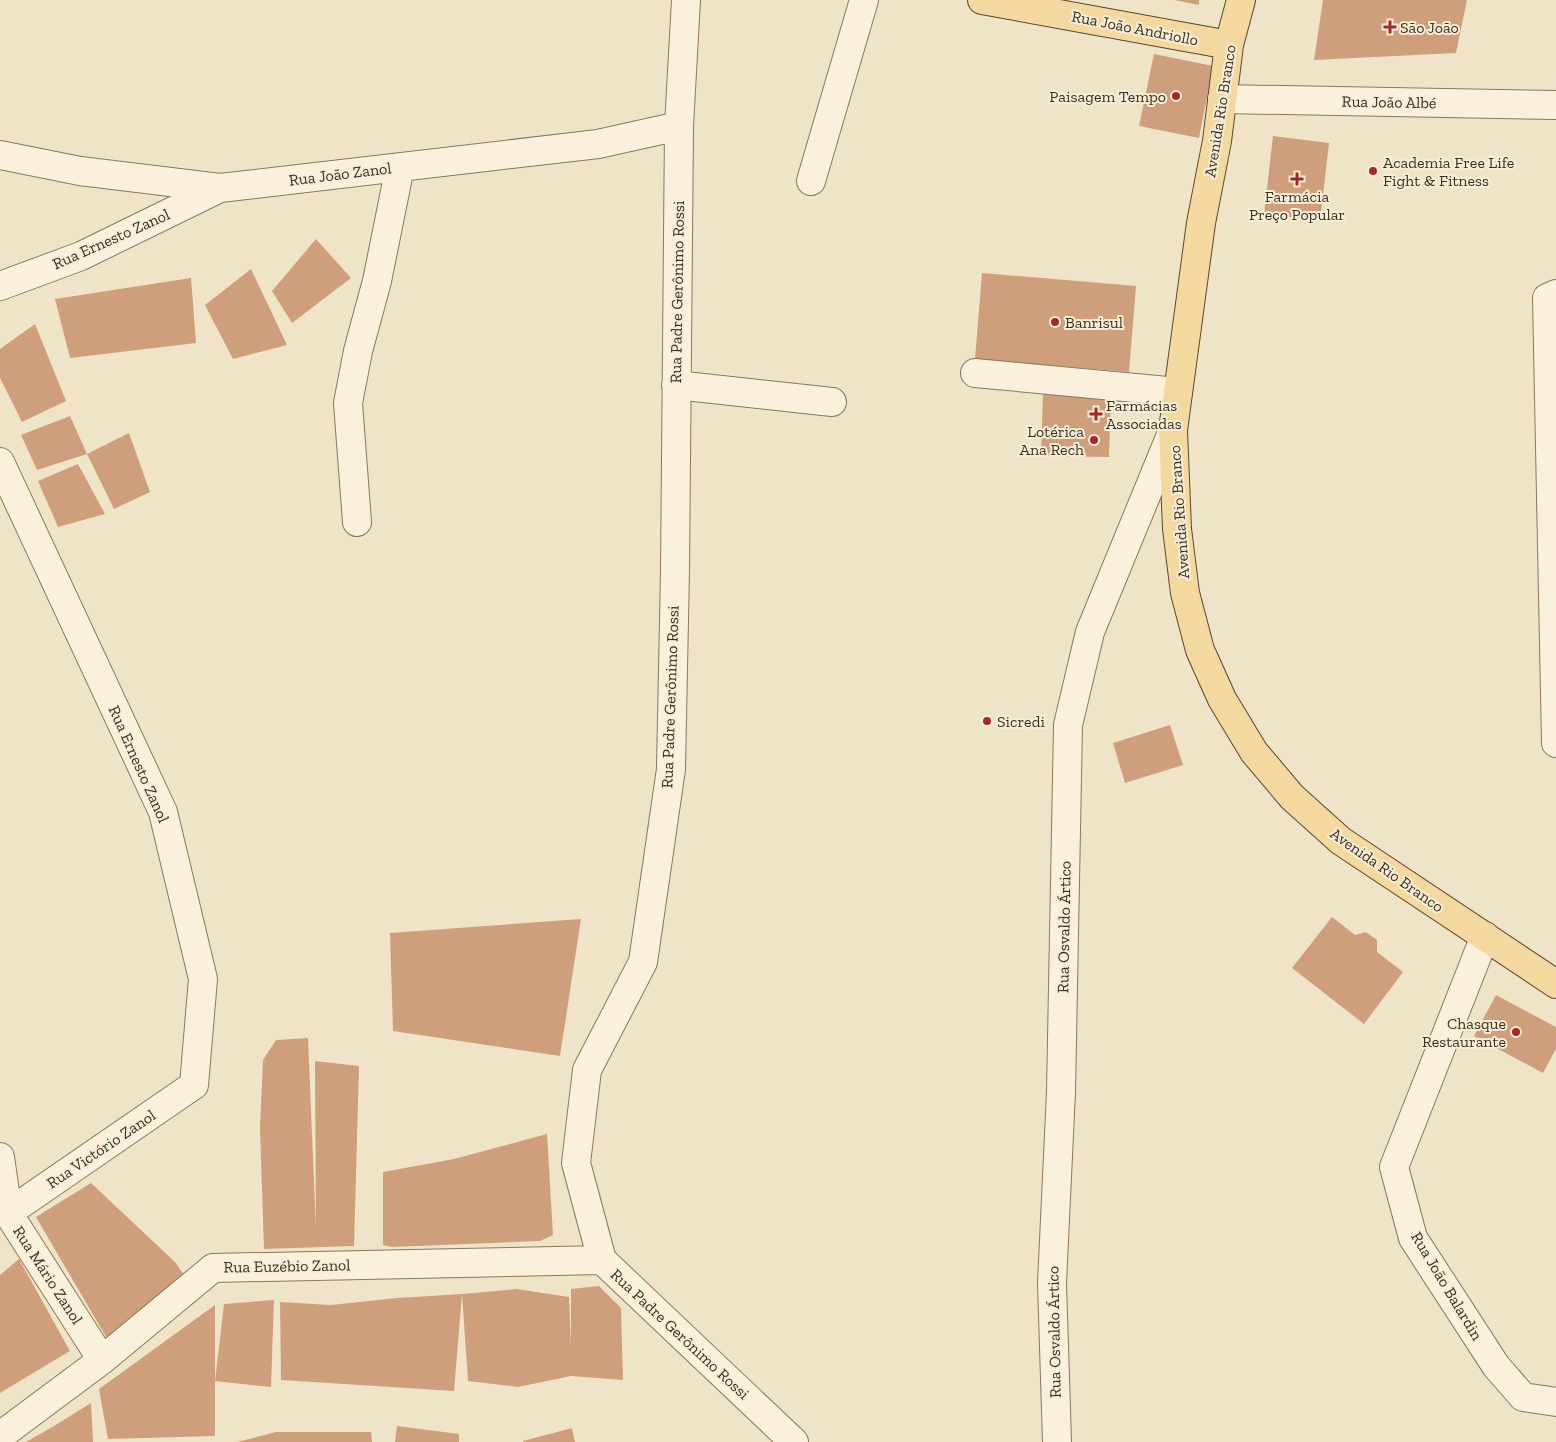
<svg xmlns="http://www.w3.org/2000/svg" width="1556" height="1442" viewBox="0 0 1556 1442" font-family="'Zilla Slab',serif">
<rect width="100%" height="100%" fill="#f0e4c8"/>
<!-- building -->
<path fill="#cf9f7d" d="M1174 0H1199V5Z
M1323 0H1467L1456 53 1314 60Z
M1154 54 1213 66 1199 138 1139 126Z
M1273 136 1329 143 1320 221 1264 214Z
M316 239 351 278 292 323 272 291Z
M251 269 287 345 233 359 205 305Z
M982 273 1136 286 1129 372 975 359Z
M191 278 196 343 70 358 55 299Z
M35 324 66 401 22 422 0 378V349Z
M1043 394 1111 396 1109 457 1041 456Z
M70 416 87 454 37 470 21 435Z
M129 433 150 492 114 509 87 454Z
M78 464 105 514 58 527 38 481Z
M1170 725 1183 765 1125 783 1113 743Z
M1332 917 1355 935 1366 932 1377 940V952L1403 972 1364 1024 1292 968Z
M581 919 560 1056 393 1031 390 933Z
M1496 995 1556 1027V1049L1543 1073 1474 1036Z
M308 1038 316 1229 315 1061 359 1066 354 1246 264 1249 260 1128 263 1060 276 1040Z
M547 1134 553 1235 540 1241 392 1247 383 1245V1172L454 1159Z
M91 1183 175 1262 187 1279 109 1342 36 1217Z
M19 1259 70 1351 0 1393V1275Z
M599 1286 621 1308 623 1380 571 1376 518 1387 468 1381 462 1294 517 1289 569 1297 571 1347V1289Z
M462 1294 454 1391 281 1380 280 1302 331 1305 397 1298Z
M274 1300 271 1387 215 1381 224 1304Z
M215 1305V1436L108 1439 99 1389Z
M91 1403 93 1442H26L54 1426Z
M397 1426 459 1434V1442H395Z
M572 1428 575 1442H523V1441Z
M276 1432H371L372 1442H237Z"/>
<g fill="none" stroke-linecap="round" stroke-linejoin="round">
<!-- minor casing -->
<g stroke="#8d765c" stroke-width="30">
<path id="minor" d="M686 0 679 126 675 570 671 769 643 962 587 1070 576 1163 602 1260 794 1442
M1222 99 1556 105
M0 155 80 171 220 188 598 144 679 126
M811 181 864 0
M0 286 81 256 220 188
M1556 294 1547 298 1556 743
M975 373 1178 392
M676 385 832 402
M0 462 163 812 203 979 194 1085 8 1213
M357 522 348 403 358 351 377 281 400 167
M1485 936 1394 1167 1413 1238 1496 1366 1523 1397 1556 1402
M0 1157 8 1213 102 1360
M0 1436 102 1360 213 1268 602 1260
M1057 1442 1052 1283 1061 1092 1068 725 1090 632 1173 430"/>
</g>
<!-- major casing -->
<g stroke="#5b4430" stroke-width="30">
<path id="major" d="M982 0 1229 45
M1241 0 1229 45 1217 141 1201 223 1173 430 1177 529 1185 593 1200 650 1222 699 1254 752 1292 797 1341 841 1556 984"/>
</g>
<!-- minor -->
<use href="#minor" stroke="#faf1dc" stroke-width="28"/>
<!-- major -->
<use href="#major" stroke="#f3d9a0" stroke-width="28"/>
</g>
<!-- markers -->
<g fill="#9e2a2b" stroke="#f7eed8" stroke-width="2">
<path d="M1387.5 19.5h5v5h5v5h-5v5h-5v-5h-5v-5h5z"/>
<circle cx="1176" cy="96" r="5"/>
<circle cx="1373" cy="171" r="5"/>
<path d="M1294.5 171.5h5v5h5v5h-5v5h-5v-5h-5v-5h5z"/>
<circle cx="1055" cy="322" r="5"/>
<path d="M1093.5 406.5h5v5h5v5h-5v5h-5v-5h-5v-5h5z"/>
<circle cx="1094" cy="440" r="5"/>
<circle cx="987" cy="721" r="5"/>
<circle cx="1516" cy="1032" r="5"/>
</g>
<g text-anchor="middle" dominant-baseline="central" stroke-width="4" stroke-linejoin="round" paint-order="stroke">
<!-- poi labels -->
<g font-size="16" fill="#3d2e20" stroke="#f7eed8" text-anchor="start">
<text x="1400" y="27">São João</text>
<text x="1166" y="96" text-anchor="end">Paisagem Tempo</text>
<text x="1383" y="162">Academia Free Life<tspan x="1383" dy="18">Fight &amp; Fitness</tspan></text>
<text x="1297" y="196" text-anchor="middle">Farmácia<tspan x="1297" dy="18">Preço Popular</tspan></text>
<text x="1065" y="322">Banrisul</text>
<text x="1106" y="405">Farmácias<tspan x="1106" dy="18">Associadas</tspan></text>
<text x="1084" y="431" text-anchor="end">Lotérica<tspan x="1084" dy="18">Ana Rech</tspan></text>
<text x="997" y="721">Sicredi</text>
<text x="1506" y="1023" text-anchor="end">Chasque<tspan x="1506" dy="18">Restaurante</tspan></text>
</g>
<!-- street labels -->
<g font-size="16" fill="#3d2e20" stroke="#f7eed8">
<text transform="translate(1135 28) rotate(11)">Rua João Andriollo</text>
<text transform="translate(1389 102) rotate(1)">Rua João Albé</text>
<text transform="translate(1220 111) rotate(-81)">Avenida Rio Branco</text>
<text transform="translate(340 174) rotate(-7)">Rua João Zanol</text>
<text transform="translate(111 239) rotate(-24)">Rua Ernesto Zanol</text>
<text transform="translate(677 292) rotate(-89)">Rua Padre Gerônimo Rossi</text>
<text transform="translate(1179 512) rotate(-94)">Avenida Rio Branco</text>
<text transform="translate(670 697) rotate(-88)">Rua Padre Gerônimo Rossi</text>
<text transform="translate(139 764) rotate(66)">Rua Ernesto Zanol</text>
<text transform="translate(1387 870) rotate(35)">Avenida Rio Branco</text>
<text transform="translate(1064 927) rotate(-89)">Rua Osvaldo Ártico</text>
<text transform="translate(101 1149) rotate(-34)">Rua Victório Zanol</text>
<text transform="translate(287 1266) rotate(-1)">Rua Euzébio Zanol</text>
<text transform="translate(48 1275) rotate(57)">Rua Mário Zanol</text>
<text transform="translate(1447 1286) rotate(59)">Rua João Balardin</text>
<text transform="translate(1054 1332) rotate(-91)">Rua Osvaldo Ártico</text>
<text transform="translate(680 1334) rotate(43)">Rua Padre Gerônimo Rossi</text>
</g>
</g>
</svg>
